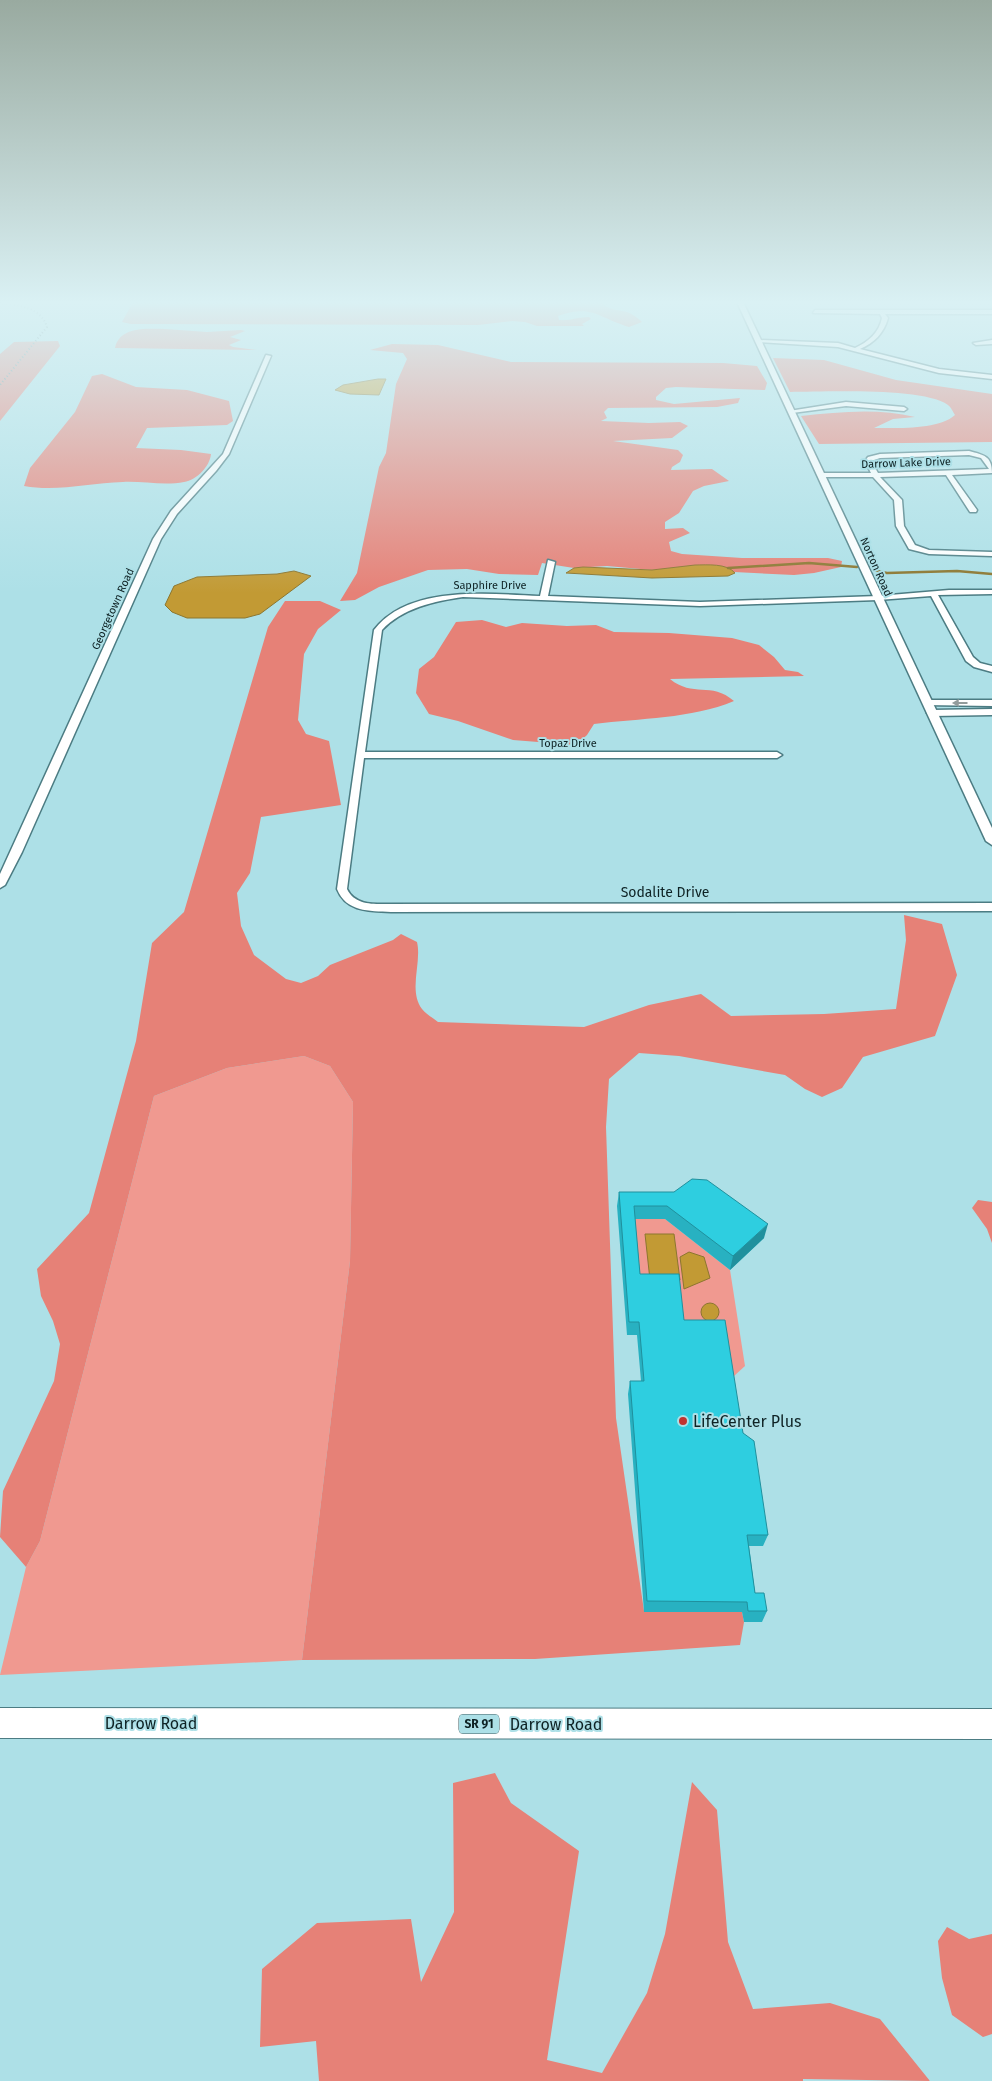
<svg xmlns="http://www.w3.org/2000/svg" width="992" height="2081" viewBox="0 0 992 2081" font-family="'Fira Sans',sans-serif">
<rect width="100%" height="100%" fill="#ade0e7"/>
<!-- green -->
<path fill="#f09990" d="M304 1056 330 1066 353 1102 350 1261 302 1660 0 1675 26 1567 40 1541 154 1096 227 1068Z
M632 1219H665L730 1270 745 1366 734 1376H727L681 1333 638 1287Z"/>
<!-- forest -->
<path fill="#e68177" d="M133 302H604V305C619 315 624 305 642 322L629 327C598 318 593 304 558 316L559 320C570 321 578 317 589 317L591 319 582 324 584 326H537L525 322 512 321 478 325 131 324 122 322Z
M165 329 207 332 241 330 245 331 230 337 241 340 229 345 233 347 257 350 115 348C120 326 147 329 165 329Z
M58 341 60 346 0 421V354L14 342Z
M392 344 438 345 511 362 723 363 757 366 767 383 765 390 676 387 666 388 656 397V400L674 404 740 398 738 403 717 407 608 408 604 412 607 418 601 421 649 423 680 422 688 426 672 438 613 441 678 450 683 455 680 462 672 467 671 470 712 469 729 481 704 486 693 491 679 513 665 522V529L683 528 690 533 669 542 671 551 682 554 742 558H828L842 561 841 567 814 573 794 575 734 572 722 567 705 565 652 570 607 566 574 568 542 563 538 575 499 574 467 569 428 570 379 587 355 600 340 601 357 573 379 467 386 453 396 384 407 359 403 353 370 350Z
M773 358 824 360 896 380 992 394V442L819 444 801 416C839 412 878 408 915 417L893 419 874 428C896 428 939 430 955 415 953 412 951 407 948 405 923 387 823 392 790 392Z
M102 374 136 387 187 390 229 401 233 421 227 425 147 428 136 448 181 450 211 454C210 466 197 480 184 482 165 486 142 481 123 482 89 483 57 492 24 486L30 468 75 412 92 376Z
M285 601H320L341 610 318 629 304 654 298 720 306 734 329 741 341 805 261 817 250 873 237 893 241 926 254 955 286 979 301 983 318 976 330 965 393 940 401 934 417 942C422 963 408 990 422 1009 426 1014 433 1018 438 1022L584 1027 649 1005 701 994 731 1016 824 1014 896 1009 906 940 904 915 942 924 957 975 935 1036 863 1057 842 1088 822 1097 805 1089 785 1075 679 1056 639 1053 609 1079 606 1127 616 1418 644 1611 742 1612 744 1622 740 1645 535 1659 302 1660 350 1261 353 1102 330 1066 304 1056 227 1068 154 1096 40 1541 26 1567 0 1537 3 1491 54 1381 60 1344 53 1321 41 1296 37 1269 89 1213 136 1041 152 943 184 912 268 627Z
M482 620 506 627 522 623 567 626 596 625 614 632 669 633 732 638 759 645 774 657 785 670 798 672 804 676 670 679C693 698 711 681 734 701 691 719 640 718 594 724L587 735 576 745 513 740 458 721 429 714 416 693 419 669 434 657 456 622Z
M978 1200 992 1202V1243L987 1229 972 1208Z
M495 1773 511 1803 579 1851 547 2060 602 2073 647 1993 665 1934 692 1782 717 1810 728 1942 753 2009 830 2003 880 2019 930 2081 803 2079V2081H319L316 2041 260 2047 262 1969 317 1923 411 1919 421 1982 454 1912 453 1783Z
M947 1927 969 1939 992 1934V2034L983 2037 952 2015 942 1978 938 1941Z"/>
<!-- water -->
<path fill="#c29a34" stroke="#8c762f" d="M378 379H386L379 395 350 394 335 390 343 385Z
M695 565C707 565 727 563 735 573L728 576 652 578 566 573 574 568 583 567 652 570Z
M294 571 311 576 260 614 245 618H187L172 612 165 605 174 586 197 577 277 574Z
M645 1234H674L680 1280H650Z
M689 1252 704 1257 710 1278 684 1289 680 1257Z
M701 1312a9 9 0 1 1 18 0a9 9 0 1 1-18 0Z"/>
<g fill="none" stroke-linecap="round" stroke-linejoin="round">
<!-- stream -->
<path stroke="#8c762f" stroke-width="2.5" d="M728 568 809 563 857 567
M873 570 887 573 957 571 992 574"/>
<!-- minor casing -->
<g stroke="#4c7c83" stroke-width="3">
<path id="minor" d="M992 310V314H885L888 318C884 333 874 343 860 349L939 369 992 375V379L939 373 838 347 756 342 759 340 838 343 855 348C868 342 879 333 882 318L880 314 813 313 815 310Z
M992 340V344L976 345 973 343Z
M266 355 271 356 229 454 216 471 177 514 161 539 22 852 5 885 0 888V874L153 539 171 511 223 454Z
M846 402 904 407 907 409 904 411 846 406 792 413 789 411Z
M969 451C984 455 992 456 992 473L952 475 977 510 976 512H970L946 475 880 477 902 500 904 526 915 545 929 550 992 552V556L929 554 909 549 896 526 894 500 873 477H821L818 475 821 473H871L865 461 868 457 880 454ZM969 455 981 458 989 469 878 473 871 461 880 458Z
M548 560 555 562 548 596 700 602 878 596 949 590H992V594L938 595 973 657 980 663 992 666V672L974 667 966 661 931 596 878 600 700 606 463 597C435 601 402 608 382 630L365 752H777L782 755 777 758H364L347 889C355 906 375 904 391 904L992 903V911L391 912C369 911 346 912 337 889L374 630C409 584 490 594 540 596Z
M927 700H992V706L924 705V701Z
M992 709V715L932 716 927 713 932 710Z"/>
</g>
<!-- tertiary casing -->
<g stroke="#4c7c83" stroke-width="3">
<path id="tertiary" d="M737 302H743L992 828V845L986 841Z"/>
</g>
<!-- primary casing -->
<g stroke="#4c7c83" stroke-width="2">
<path id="primary" d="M0 1708 992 1709V1739L0 1738Z"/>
</g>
<!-- minor -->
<use href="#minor" fill="#fff" fill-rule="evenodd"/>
<!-- tertiary -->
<use href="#tertiary" fill="#fff" fill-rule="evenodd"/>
<!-- primary -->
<use href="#primary" fill="#fff" fill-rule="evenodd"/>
<!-- rail -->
<path stroke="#5f8287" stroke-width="2" stroke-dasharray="1 2.5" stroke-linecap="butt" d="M0 303C18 305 41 307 47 327L0 385"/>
</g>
<!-- wall -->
<path fill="#28b1c1" d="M619 1192H674L764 1238 730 1270 665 1219H635L640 1274 684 1320 743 1433 768 1535 763 1546H749L755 1593 767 1611 762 1622H744L742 1612H644L628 1394 630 1381H641L637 1335H627L617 1206Z"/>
<!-- shaded-wall -->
<path fill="#20909d" d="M768 1224 764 1238 730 1270 733 1256Z"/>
<!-- building -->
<path fill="#2ecee0" stroke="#20909d" d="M692 1179 707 1180 768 1224 733 1256 667 1206H634L640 1274H679L684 1320H725L743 1433 754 1441 768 1535H747L755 1593H764L767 1611H748L747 1602 647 1601 630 1381H644L639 1322H629L619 1192H674Z"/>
<!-- one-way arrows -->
<defs><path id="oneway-solid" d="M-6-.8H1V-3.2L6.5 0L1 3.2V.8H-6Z" transform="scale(1.25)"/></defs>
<use fill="#939c9c" href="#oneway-solid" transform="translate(960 703) rotate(180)"/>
<!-- sky -->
<linearGradient id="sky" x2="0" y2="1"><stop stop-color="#99aaa0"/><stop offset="0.51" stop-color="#daf1f4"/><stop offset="1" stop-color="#daf1f4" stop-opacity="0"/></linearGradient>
<rect width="992" height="593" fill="url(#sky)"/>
<!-- markers -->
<circle fill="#c13330" stroke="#ade0e7" stroke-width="2" cx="683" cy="1421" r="5"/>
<g text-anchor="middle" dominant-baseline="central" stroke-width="4" stroke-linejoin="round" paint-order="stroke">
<!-- far-street labels -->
<g font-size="11" fill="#0e2224" stroke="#ade0e7">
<text transform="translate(906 463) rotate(-2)">Darrow Lake Drive</text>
<text transform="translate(876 567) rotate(66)">Norton Road</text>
<text x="490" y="585">Sapphire Drive</text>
<text transform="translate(113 609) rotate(-66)">Georgetown Road</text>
<text x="568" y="743">Topaz Drive</text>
</g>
<!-- shield labels -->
<rect fill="#ade0e7" stroke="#3e5b5e" stroke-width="1" x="459" y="1714.5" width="40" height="19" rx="4"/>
<g font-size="12" font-weight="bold" fill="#0e2224">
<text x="479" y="1724">SR 91</text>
</g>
<!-- street labels -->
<g font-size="14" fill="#0e2224" stroke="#ade0e7">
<text x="665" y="892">Sodalite Drive</text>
</g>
<!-- near-poi labels -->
<g font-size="16" fill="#0e2224" stroke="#ade0e7" text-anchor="start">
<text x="693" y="1421">LifeCenter Plus</text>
</g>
<!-- near-street labels -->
<g font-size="16" fill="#0e2224" stroke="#ade0e7">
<text x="151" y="1723">Darrow Road</text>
<text x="556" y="1724">Darrow Road</text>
</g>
</g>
</svg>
